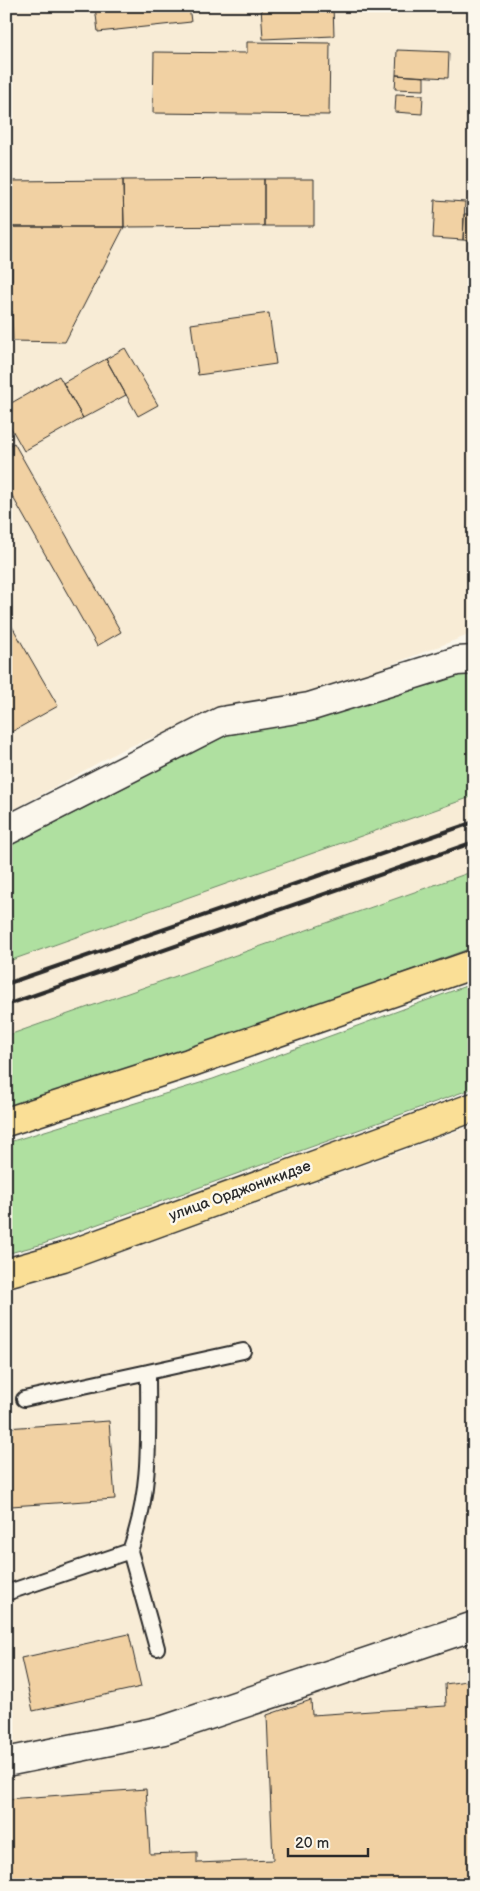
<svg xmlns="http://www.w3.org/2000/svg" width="480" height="1891" viewBox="0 0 480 1891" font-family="'Balsamiq Sans',sans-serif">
<rect width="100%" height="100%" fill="#fbf7ec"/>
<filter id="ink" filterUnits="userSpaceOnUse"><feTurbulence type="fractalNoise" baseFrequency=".02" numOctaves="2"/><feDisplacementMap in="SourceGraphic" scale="10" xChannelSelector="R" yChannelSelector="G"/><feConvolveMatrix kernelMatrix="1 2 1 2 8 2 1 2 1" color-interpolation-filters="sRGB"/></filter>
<g filter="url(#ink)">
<!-- built -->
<path fill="#f8ecd6" d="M6 6H474V633L329 688 224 710 123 749 6 814Z
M474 796V871L6 1036V962Z
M474 1125V1885H6V1290L70 1271Z"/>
<!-- green -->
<path fill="#afe0a0" stroke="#6d8666" d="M474 670V796L6 962V848L235 731Z
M474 871V947L185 1052 6 1107V1036Z
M474 983V1088L43 1244 6 1254V1143L213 1079Z"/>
<!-- building -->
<path fill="#f1d1a3" stroke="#2b2b2b" d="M95 6H189L191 22 98 32Z
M261 6H333L334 36 263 39Z
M247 42 330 43 329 115 153 113 154 52 247 53Z
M397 50 449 52 448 78 396 75Z
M396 75 424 77V90L395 89Z
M396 94 423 95 422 114 395 112Z
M264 179V226L124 227 123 180Z
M264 179H314V226H264Z
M123 180 124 227H6V181Z
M435 200 465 202 463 240 433 238Z
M464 214H474V241L463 240Z
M12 227H124L65 342 13 341 12 311H6V281H12Z
M269 313 276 364 198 375 191 324Z
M125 348 158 405 138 416 106 359Z
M106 359 126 395 83 418 63 383Z
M59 376 83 418 24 451 6 419V406Z
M14 443 121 632 97 646 6 485V447Z
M6 616 58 706 6 735Z
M109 1421 115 1499 11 1506 6 1428Z
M129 1634 141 1687 33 1711 21 1658Z
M474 1680V1885H6V1799L146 1789 150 1854 197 1852V1863L273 1860 267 1715 311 1700 312 1715 446 1706 445 1684Z"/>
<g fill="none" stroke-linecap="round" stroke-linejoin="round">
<!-- service casing -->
<g stroke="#2b2b2b" stroke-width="18">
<path id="service" d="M148 1372 243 1351
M130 1551 157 1648
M6 1593 130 1551C152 1491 148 1434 148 1372L24 1399"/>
</g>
<!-- minor casing -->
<g stroke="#2b2b2b" stroke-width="31">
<path id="minor" d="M6 831 222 721 309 707 457 661 474 660
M6 1762 164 1730 474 1626"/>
</g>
<!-- primary casing -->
<g stroke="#2b2b2b" stroke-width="31">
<path id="primary" d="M6 1122 189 1063 474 964
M6 1273 63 1257 474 1107"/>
</g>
<!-- service -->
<use href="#service" stroke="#fbf7ec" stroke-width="14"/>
<!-- minor -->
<use href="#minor" stroke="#fbf7ec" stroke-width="28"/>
<!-- primary -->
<use href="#primary" stroke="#fadf96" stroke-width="28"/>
<!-- rail -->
<path stroke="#2b2b2b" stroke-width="4" d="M6 984 474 822
M6 1005 474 842"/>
</g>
</g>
<g text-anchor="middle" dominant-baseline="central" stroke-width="5" stroke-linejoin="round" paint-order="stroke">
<!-- street labels -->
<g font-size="15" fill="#2b2b2b" stroke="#fbf7ec">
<text transform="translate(240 1191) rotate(-20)">улица Орджоникидзе</text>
</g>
</g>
<!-- margin -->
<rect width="480" height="1891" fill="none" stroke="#fbf7ec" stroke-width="25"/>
<rect x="12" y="12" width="455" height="1866" fill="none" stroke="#2b2b2b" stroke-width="2" filter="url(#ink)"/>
<!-- scale -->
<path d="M288 1848v8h80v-8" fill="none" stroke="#2b2b2b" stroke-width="2.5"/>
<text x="295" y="1848" font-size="15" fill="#2b2b2b" stroke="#fbf7ec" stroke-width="4" paint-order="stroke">20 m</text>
</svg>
